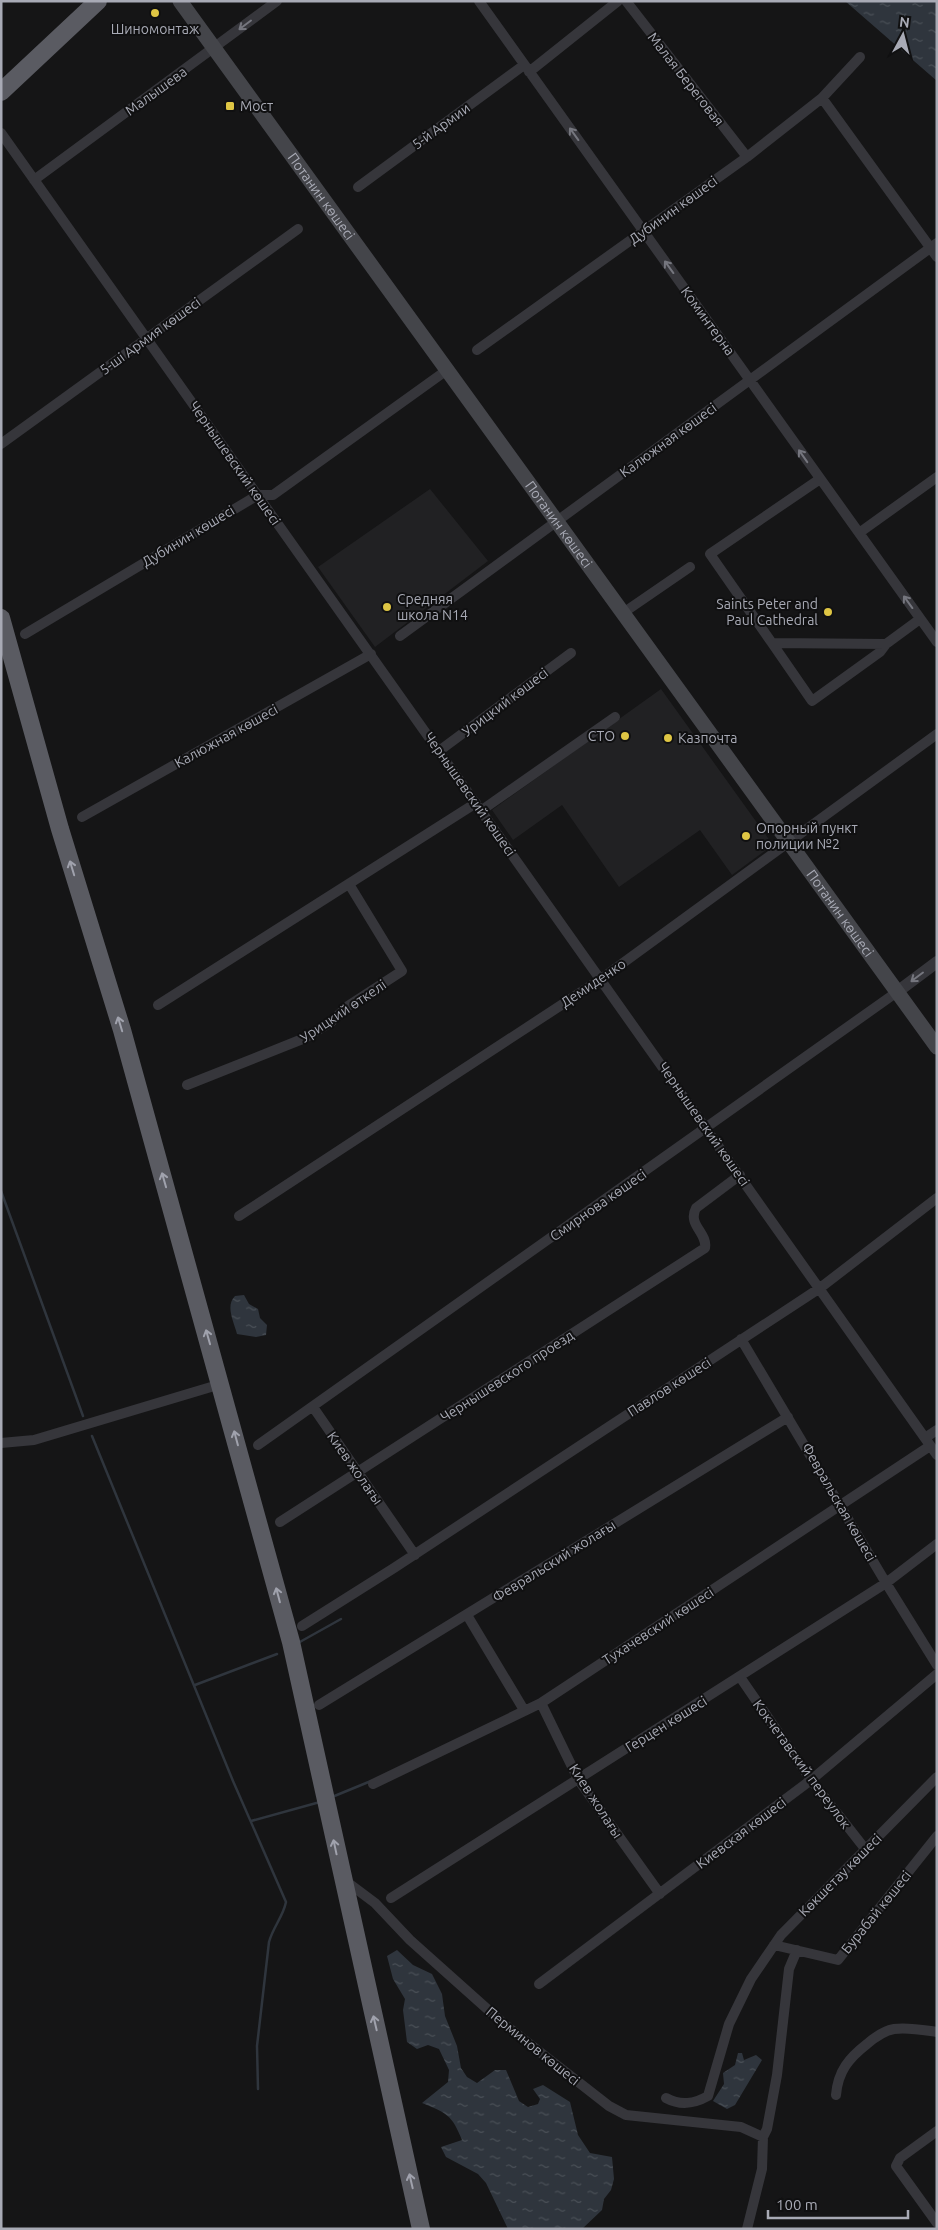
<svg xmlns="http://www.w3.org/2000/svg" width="938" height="2230" viewBox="0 0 938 2230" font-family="Ubuntu,sans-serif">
<defs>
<pattern id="water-ripples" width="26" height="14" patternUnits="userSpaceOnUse" patternTransform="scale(1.25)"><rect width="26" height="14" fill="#2f353d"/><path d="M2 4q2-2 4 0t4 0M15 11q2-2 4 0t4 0" fill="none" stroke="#4a5057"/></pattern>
</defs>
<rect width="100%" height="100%" fill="#151516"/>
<!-- built -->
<path fill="#212123" d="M430 489 488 561 375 647 318 567Z
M661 689 773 845 732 875 700 830 619 887 562 805 513 840 492 810Z"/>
<!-- water -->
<path fill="url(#water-ripples)" d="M845 1H937V81Z
M244 1295 249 1304 258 1309 260 1318 267 1325 266 1335 256 1337 237 1334C234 1322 225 1306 235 1296Z
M397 1950 413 1965 432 1974 442 1994 445 2016 457 2046 461 2068 467 2077 477 2083 495 2070H506L519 2101 528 2107 538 2104 540 2099 533 2089 543 2085 570 2102 578 2135 590 2153 612 2157 614 2179 611 2190 604 2199 602 2210 582 2229H508L486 2183 478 2174 446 2157 441 2147 462 2140C452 2115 447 2113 422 2103L448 2082 449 2070 439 2049 428 2045 417 2049 407 2042 403 2010 405 1999 393 1979 387 1956Z
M738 2053H742L744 2060 756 2055 762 2060 735 2105 727 2109 713 2101 724 2084 723 2073 735 2065Z"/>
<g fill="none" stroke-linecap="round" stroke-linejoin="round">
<!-- stream -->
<path stroke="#2f353d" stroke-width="2.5" d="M1 1191 83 1416
M92 1436 233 1781 286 1902C283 1917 273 1927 269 1942L257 2046 258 2089
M298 1643 341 1619
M195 1685 277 1654
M332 1797 371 1781
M251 1821 320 1802"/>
<!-- minor -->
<path stroke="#36363b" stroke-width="10" d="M479 1 937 642
M626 1 747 157
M529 72 618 1
M822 98 937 257
M1 133 937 1455
M34 180 277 1
M358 187 524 65
M477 350 747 157 822 98 860 57
M1 444 298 229
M820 479 710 554 772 643 886 644 920 619
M859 533 937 477
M623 613 690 567
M25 634 258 495H273L447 370
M400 636 937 243
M772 643 812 701 880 652 886 644
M439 751 571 653
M482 810 615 717
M82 817 371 654
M158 1005 476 803
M187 1085 305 1038 331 1022 348 1006 402 971 349 884
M239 1216 601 979 937 734
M741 1339 886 1583 937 1665
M313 1407 415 1555
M925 1438 937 1430
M1 1443 34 1440 221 1384
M258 1445 897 992
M280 1522 705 1248C708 1233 687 1225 696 1208L740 1175
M467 1615 524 1710
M302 1626 394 1568 820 1288 937 1198
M740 1677 811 1780 866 1850
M541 1703 578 1779 660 1894
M319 1705 788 1417
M373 1784 541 1703 930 1446
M343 1879 375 1903 410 1940 504 2024 609 2106 626 2115 741 2127 763 2137
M391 1898 886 1583 937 1544
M774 1945 838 1960 937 1836
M539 1984 811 1780 937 1674
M836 2095C838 2071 849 2058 867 2044 875 2037 883 2031 894 2029 908 2027 923 2030 937 2032
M666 2098C681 2106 694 2104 708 2096L729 2024 751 1979 781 1935 937 1777
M937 2131 900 2158 896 2166 937 2223
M747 2229 762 2169 763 2137 767 2129 777 2075 789 1969 797 1950"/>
<!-- tertiary -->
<path stroke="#36363b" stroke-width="12" d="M897 992 937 962"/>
<!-- secondary -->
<path stroke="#44454a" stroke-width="15" id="s1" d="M180 1 937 1047"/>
<!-- trunk -->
<path stroke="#5a5b62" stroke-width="18" d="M1 92 98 1
M1 618 60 829 122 1030 291 1642 421 2229"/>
</g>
<!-- one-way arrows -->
<defs><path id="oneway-shaft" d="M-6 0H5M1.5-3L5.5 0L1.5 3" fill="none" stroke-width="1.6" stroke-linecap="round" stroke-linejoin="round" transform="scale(1.25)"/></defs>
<g stroke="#75767e">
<use href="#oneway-shaft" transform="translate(245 25) rotate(143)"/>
<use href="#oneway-shaft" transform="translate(574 134) rotate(-126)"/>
<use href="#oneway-shaft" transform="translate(669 267) rotate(-126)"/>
<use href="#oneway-shaft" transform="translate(803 456) rotate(-125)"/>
<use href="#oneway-shaft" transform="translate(908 602) rotate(-126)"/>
<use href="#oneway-shaft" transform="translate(917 977) rotate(143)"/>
</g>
<g stroke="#a0a2ad">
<use href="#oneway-shaft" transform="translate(72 868) rotate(-107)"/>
<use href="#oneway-shaft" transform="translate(120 1024) rotate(-107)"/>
<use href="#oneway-shaft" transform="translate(164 1180) rotate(-106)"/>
<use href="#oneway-shaft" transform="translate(208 1337) rotate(-106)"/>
<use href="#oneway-shaft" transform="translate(236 1438) rotate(-105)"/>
<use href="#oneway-shaft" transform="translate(278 1595) rotate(-105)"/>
<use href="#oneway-shaft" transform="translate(335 1847) rotate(-102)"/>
<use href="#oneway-shaft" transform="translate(375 2023) rotate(-103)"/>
<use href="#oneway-shaft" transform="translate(411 2181) rotate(-103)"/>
</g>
<!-- markers -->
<g fill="#dec544" stroke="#101011" stroke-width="2">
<circle cx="155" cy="13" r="5"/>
<rect x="225" y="101" width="10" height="10" rx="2.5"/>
<circle cx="387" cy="607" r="5"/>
<circle cx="828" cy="612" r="5"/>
<circle cx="625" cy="736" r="5"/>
<circle cx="668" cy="738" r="5"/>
<circle cx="746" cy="836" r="5"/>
</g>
<g text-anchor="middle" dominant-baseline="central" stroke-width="4" stroke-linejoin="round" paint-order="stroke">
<!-- poi labels -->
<g font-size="14" fill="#a8aab5" stroke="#101011" text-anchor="start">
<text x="155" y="29" text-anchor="middle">Шиномонтаж</text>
<text x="240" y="106">Мост</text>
<text x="397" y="599">Средняя<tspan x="397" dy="16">школа N14</tspan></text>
<text x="818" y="604" text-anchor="end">Saints Peter and<tspan x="818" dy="16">Paul Cathedral</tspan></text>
<text x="615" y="736" text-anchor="end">СТО</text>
<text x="678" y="738">Казпочта</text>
<text x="756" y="828">Опорный пункт<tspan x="756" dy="16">полиции №2</tspan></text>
</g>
<!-- street labels -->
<g font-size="14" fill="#a8aab5" stroke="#101011">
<text transform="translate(686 79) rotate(52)">Малая Береговая</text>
<text transform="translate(156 91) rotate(-36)">Малышева</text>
<text transform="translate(441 126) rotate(-36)">5-й Армии</text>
<text stroke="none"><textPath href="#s1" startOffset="241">Потанин көшесі</textPath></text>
<text transform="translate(673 210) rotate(-36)">Дубинин көшесі</text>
<text transform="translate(708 321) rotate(54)">Коминтерна</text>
<text transform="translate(150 336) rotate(-36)">5-ші Армия көшесі</text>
<text transform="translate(668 440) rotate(-36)">Калюжная көшесі</text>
<text transform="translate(235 463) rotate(55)">Чернышевский көшесі</text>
<text stroke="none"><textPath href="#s1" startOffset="646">Потанин көшесі</textPath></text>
<text transform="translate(188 536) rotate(-31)">Дубинин көшесі</text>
<text transform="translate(505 702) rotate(-37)">Урицкий көшесі</text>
<text transform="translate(226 736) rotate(-29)">Калюжная көшесі</text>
<text transform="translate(470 794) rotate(55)">Чернышевский көшесі</text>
<text stroke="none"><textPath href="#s1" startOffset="1126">Потанин көшесі</textPath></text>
<text transform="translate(593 983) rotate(-34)">Демиденко</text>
<text transform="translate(343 1011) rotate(-34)">Урицкий өткелі</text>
<text transform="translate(704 1124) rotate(55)">Чернышевский көшесі</text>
<text transform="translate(598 1205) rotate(-35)">Смирнова көшесі</text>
<text transform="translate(507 1376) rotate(-33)">Чернышевского проезд</text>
<text transform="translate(669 1387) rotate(-33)">Павлов көшесі</text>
<text transform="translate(355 1468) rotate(55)">Киев жолағы</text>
<text transform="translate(839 1502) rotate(60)">Февральская көшесі</text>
<text transform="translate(554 1561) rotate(-32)">Февральский жолағы</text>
<text transform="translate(658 1626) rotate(-33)">Тухачевский көшесі</text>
<text transform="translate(666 1724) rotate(-32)">Герцен көшесі</text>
<text transform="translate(802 1764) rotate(54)">Кокчетавский переулок</text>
<text transform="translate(596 1801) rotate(57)">Киев жолағы</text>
<text transform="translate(741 1833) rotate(-37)">Киевская көшесі</text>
<text transform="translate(840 1875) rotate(-45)">Көкшетау көшесі</text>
<text transform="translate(876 1912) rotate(-51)">Бурабай көшесі</text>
<text transform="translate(533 2046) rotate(39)">Перминов көшесі</text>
</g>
</g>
<!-- border -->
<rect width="938" height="2230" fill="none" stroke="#a8aab5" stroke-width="5"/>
<!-- north arrow -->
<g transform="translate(903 35) rotate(7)" stroke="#101011" stroke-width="4" paint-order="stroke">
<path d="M0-4L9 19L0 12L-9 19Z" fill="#a8aab5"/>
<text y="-8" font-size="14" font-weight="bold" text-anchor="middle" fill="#a8aab5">N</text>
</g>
<!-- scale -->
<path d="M768 2210v8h140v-8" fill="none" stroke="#a8aab5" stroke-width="2.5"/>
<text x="776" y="2210" font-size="15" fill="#a8aab5" stroke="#101011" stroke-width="4" paint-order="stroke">100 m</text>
</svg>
